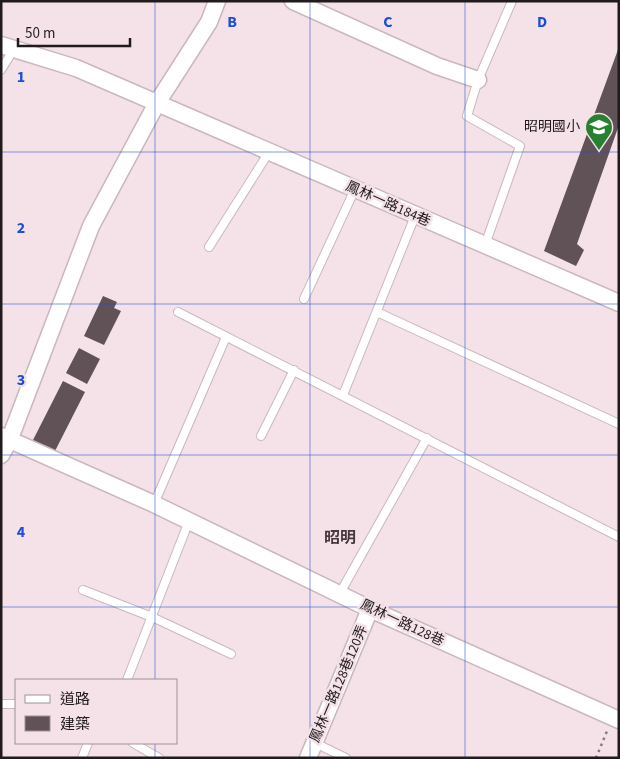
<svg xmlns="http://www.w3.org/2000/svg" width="620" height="759" viewBox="0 0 620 759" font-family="'Source Sans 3','Noto Sans TC',sans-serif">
<rect width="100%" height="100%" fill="#f4e2e8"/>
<!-- building -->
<path fill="#605257" d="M619 47V125L577 244 584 250 576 266 544 251Z
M103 296 117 302 114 308 121 311 104 345 84 336Z
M79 348 100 359 87 384 66 373Z
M63 381 85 392 54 453 32 442Z"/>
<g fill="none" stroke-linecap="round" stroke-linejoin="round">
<!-- lane casing -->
<g stroke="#c9b8be" stroke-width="10">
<path id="lane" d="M1 70 14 49
M485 245 520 146 467 116 478 80 512 1
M209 247 269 152
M304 299 355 189
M178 312 619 537
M377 312 619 424
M343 395 415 216
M261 436 294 370
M154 504 226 337
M83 590 152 617 231 654
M340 593 427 438
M127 680 189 521
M1 704H16
M133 743 159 758
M315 743 346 758
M82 758 88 743"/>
</g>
<!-- street casing -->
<g stroke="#c9b8be" stroke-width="19">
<path id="street" d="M293 1 437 66 478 80
M1 45 76 68 619 303
M1 436 154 504 370 609 619 720
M1 455 9 441 91 226 157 103 209 22 217 1
M308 758 370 609"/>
</g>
<!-- path -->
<path stroke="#867b7e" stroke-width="2.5" stroke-dasharray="2.5 4" stroke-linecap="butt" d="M596 758 607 731"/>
<!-- lane -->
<use href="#lane" stroke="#fff" stroke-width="8"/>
<!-- street -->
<use href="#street" stroke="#fff" stroke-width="16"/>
</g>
<!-- grid -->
<path fill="none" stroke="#1d4ed8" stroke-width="1" stroke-opacity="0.55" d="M155 1V680M310 1V758M465 1V758M1 152H619M1 304H619M1 455H619M1 607H619M155 743V758"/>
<!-- icons -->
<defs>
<g id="school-pin" transform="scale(1.4375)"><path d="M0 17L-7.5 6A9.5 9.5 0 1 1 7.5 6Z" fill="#288130" stroke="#f4e2e8"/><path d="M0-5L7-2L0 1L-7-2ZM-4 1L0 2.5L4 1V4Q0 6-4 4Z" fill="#fff"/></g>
</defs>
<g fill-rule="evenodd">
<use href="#school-pin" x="599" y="127"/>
</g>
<g text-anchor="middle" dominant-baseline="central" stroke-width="5" stroke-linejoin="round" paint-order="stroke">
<!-- poi labels -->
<g font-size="14" fill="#211b1d" stroke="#f4e2e8" text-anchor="end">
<text x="580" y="127">昭明國小</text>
</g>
<!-- street labels -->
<g font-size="14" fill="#211b1d" stroke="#f4e2e8">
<text transform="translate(388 204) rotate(24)">鳳林一路184巷</text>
<text transform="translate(402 623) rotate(25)">鳳林一路128巷</text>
<text transform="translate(339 684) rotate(-67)">鳳林一路128巷120弄</text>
</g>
<!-- quarter labels -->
<g font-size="16" font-weight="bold" fill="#47393e" stroke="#f4e2e8">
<text x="340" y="538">昭明</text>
</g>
</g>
<g font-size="16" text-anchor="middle" font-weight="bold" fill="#1d4ed8" stroke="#f4e2e8" stroke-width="5" stroke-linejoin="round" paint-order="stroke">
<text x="232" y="27">B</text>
<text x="388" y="27">C</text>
<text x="542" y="27">D</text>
<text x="21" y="82">1</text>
<text x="21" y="233">2</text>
<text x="21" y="385">3</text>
<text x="21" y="537">4</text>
</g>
<!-- border -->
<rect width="620" height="759" fill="none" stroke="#211b1d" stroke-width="5"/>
<!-- legend -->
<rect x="15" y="679" width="162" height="65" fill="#f4e2e8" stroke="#a09297"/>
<rect x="25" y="695" width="25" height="8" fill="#ffffff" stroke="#a09297"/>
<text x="60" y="704" font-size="15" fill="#211b1d">道路</text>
<rect x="25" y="716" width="25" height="15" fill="#605257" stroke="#a09297"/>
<text x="60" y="729" font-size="15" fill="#211b1d">建築</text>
<!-- scale -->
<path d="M18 38v8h112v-8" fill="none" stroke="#211b1d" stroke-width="2.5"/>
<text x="25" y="38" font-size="15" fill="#211b1d" stroke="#f4e2e8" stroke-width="4" paint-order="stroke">50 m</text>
</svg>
